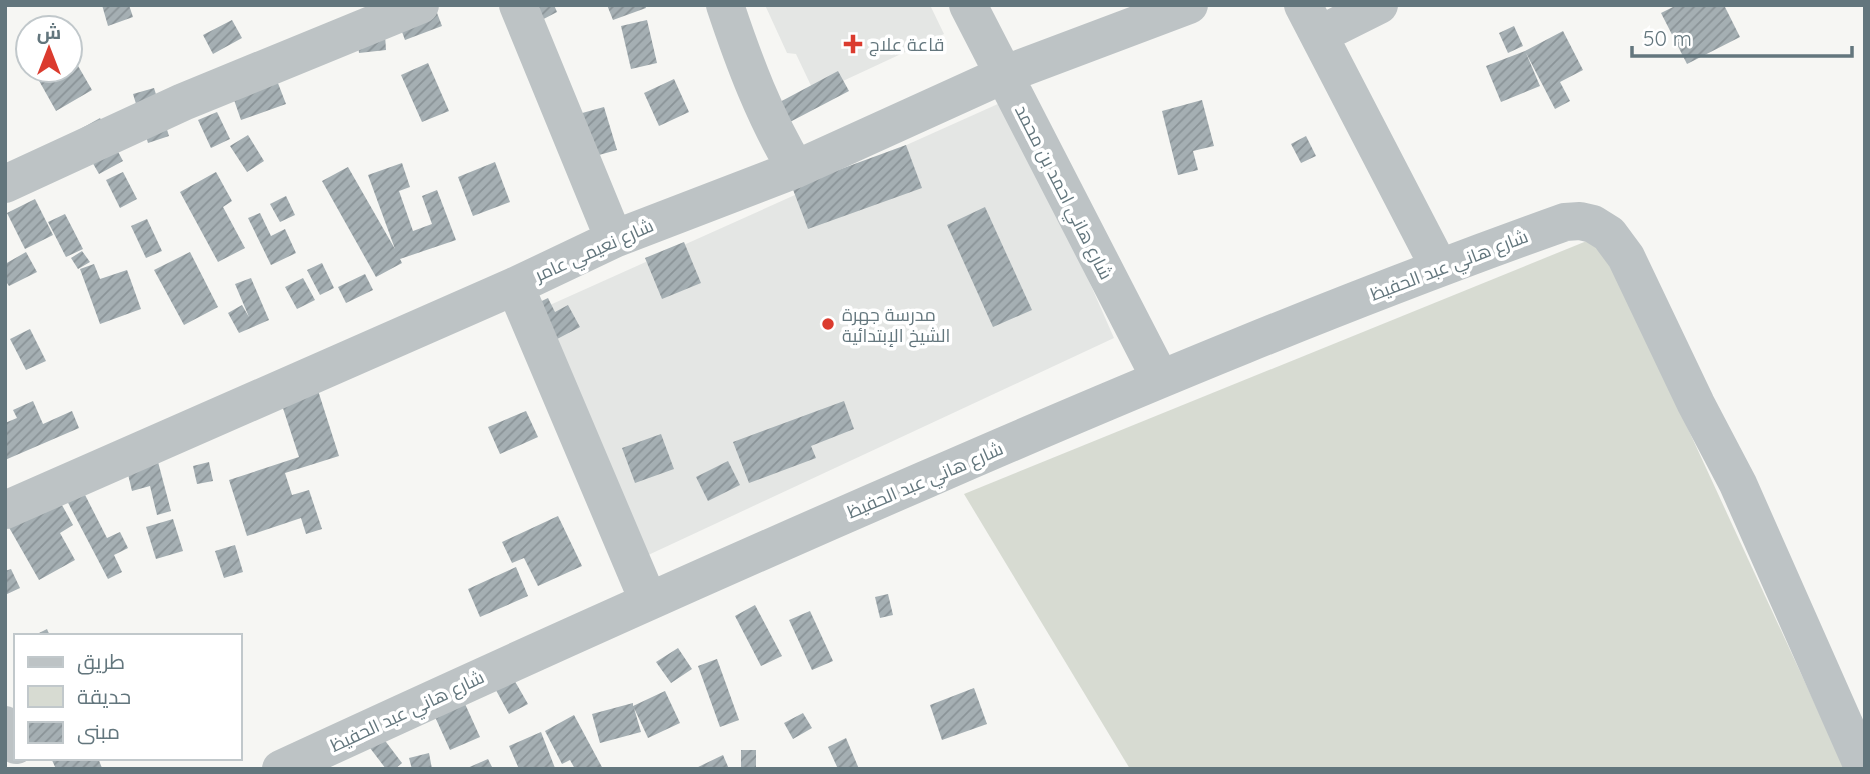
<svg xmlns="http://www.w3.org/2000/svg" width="1870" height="774" viewBox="0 0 1870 774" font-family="Quicksand,Cairo,sans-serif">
<defs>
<pattern id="building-hatch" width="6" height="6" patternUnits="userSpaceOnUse" patternTransform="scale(1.75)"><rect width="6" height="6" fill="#a5afb3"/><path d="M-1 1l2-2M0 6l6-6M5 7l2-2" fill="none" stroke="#8a9397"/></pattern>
</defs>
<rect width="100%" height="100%" fill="#f6f6f3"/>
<!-- built -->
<path fill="#e4e6e4" d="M765 5H930L944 34 815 94 796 54 787 53Z
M1009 99 1114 338 644 557 541 309Z"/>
<!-- park -->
<path fill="#d7dbd2" d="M1599 236 1845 769H1130L964 494Z"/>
<!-- building -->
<path fill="url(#building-hatch)" d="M102 5H129L133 17 108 26Z
M392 5H434L442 26 405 40Z
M538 5H554L557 12 536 23Z
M607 5H645L646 8 613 20Z
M1677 5H1724L1740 37 1687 64 1661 13Z
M232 20 242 38 213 54 203 35Z
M384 20 386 50 359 53 356 22Z
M647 20 657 63 631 69 621 26Z
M1514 26 1523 46 1508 53 1499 33Z
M1563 31 1583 70 1560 82 1570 101 1555 109 1526 53 1540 86 1501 102 1486 66 1525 51Z
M70 52 92 90 56 111 33 70H70Z
M428 63 449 111 422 122 401 75Z
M271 65 286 104 241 120 233 97Z
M838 71 849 91 788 123 778 103Z
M674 79 689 112 659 126 644 93Z
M154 88 169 136 148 143 133 94Z
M1202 100 1214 146 1193 151 1198 170 1178 175 1162 111Z
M604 107 617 150 588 158 575 115Z
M217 112 230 139 211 148 198 120Z
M100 118 123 161 99 174 75 132Z
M248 135 264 161 247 172 230 146Z
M1306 136 1316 156 1301 163 1291 144Z
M906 145 922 188 808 229 792 187Z
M495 162 510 202 473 216 458 177Z
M402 163 410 187 399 191 413 231 432 224 422 196 437 190 456 240 400 259 402 263 376 277 322 181 348 167 395 249 368 175Z
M123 172 137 199 120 208 106 180Z
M216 172 232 201 223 207 245 248 218 262 180 192Z
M286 196 295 215 280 222 270 204Z
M35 199 53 235 25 249 7 213Z
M985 207 1032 310 993 327 947 225Z
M260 213 271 236 285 229 296 253 271 265 248 218Z
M65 214 83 249 66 257 48 222Z
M147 219 162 251 146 258 131 226Z
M684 242 701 283 662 299 645 258Z
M82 251 90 262 78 269 71 258Z
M26 252 37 272 9 286 5 280V264Z
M190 252 218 307 184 325 154 270Z
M322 263 334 288 320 295 307 270Z
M94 264 100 279 127 270 141 309 100 324 80 269Z
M365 274 373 290 346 303 338 287Z
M251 278 269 320 239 333 228 313 242 305 249 317 235 284Z
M303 278 315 300 297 309 285 287Z
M548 298 555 312 568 305 580 327 540 348 521 311Z
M30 329 46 361 26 370 10 339Z
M314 378 339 456 285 473 292 495 309 490 322 529 306 534 301 518 247 536 229 480 299 457 277 390Z
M33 401 43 424 72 411 79 428 5 460V423L17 418 13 410Z
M844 401 854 429 811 446 816 458 749 483 733 442Z
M526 411 538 437 500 454 488 427Z
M661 434 674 469 635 483 622 448Z
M157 458 171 511 157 515 150 486 132 491 126 466Z
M728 461 740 485 708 501 696 477Z
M209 462 213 481 197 484 193 466Z
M82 489 107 538 120 532 128 548 114 555 122 572 108 579 65 497Z
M57 496 73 525 60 533 75 560 39 580 7 524Z
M558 516 582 566 538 586 524 558 512 563 502 542Z
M173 519 183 551 156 559 146 527Z
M235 545 243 572 224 578 215 551Z
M516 567 528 596 480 617 468 589Z
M11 569 20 588 5 595V571Z
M888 594 893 615 880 618 875 597Z
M755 605 782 656 761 666 735 616Z
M810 611 833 661 812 670 789 620Z
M47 629 50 636H33Z
M678 648 692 669 671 683 656 662Z
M717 659 739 720 720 727 698 666Z
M509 671 528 704 509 714 491 681Z
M974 688 987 724 942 740 930 705Z
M665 691 680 723 648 738 634 708 641 732 600 743 592 714 633 703V706Z
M461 695 480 737 450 750 431 708Z
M803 713 812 728 793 739 784 723Z
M574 715 603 769H575L570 760 562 764 545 731Z
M541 732 555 768 519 769 509 746Z
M383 738 402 763 395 769H386L370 748Z
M846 738 859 769H838L828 747Z
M741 750H756V769H741Z
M429 753 432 769H412L409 758Z
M723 755 729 769H694Z
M51 758H98L102 768 56 769Z
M488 759 493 769H465Z"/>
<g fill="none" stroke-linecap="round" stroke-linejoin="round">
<!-- minor -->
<path stroke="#bdc3c5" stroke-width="38" d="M518 5 614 239
M725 5C744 62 765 118 796 169
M968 5 1160 378
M1303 5 1439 267
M1319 35 1379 5
M5 184 183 102 420 5
M515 286 648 600
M5 510 515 286 614 239 796 169 1003 75 1189 5
M5 725 16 745
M281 769C495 670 710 573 927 479 1138 387 1349 299 1565 222L1580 221 1593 224 1609 234 1626 257 1696 404 1738 484 1864 769"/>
</g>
<!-- markers -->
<g fill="#db3b2e" stroke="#fff" stroke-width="2.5">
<path d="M849.5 33.5h7v7h7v7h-7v7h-7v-7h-7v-7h7z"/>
<circle cx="828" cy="324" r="7"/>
</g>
<g text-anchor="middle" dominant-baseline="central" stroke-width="7" stroke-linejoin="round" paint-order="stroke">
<!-- poi labels -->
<g font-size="18" fill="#63767d" stroke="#fff" text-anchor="start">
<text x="869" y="44">قاعة علاج</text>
<text x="842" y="314">مدرسة جهرة<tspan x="842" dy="21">الشيخ الإبتدائية</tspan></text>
</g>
<!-- street labels -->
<g font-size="18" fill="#63767d" stroke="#fff">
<text transform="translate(1064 192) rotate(63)">شارع هاني احمد بن محمد</text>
<text transform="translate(594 250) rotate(-24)">شارع نعيمي عامر</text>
<text transform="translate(1449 265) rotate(-21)">شارع هاني عبد الحفيظ</text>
<text transform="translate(925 480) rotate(-23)">شارع هاني عبد الحفيظ</text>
<text transform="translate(407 711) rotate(-25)">شارع هاني عبد الحفيظ</text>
</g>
</g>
<!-- border -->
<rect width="1870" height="774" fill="none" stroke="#63767d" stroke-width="14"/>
<!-- legend -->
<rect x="14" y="634" width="228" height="126" fill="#ffffff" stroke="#c1c8cb" stroke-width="2"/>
<rect x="28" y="657" width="35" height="10" fill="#bdc3c5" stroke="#c1c8cb" stroke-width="2"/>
<text x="77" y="669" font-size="21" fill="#63767d">طريق</text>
<rect x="28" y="686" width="35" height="21" fill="#d7dbd2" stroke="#c1c8cb" stroke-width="2"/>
<text x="77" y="704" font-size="21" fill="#63767d">حديقة</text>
<rect x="28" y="722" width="35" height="21" fill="url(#building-hatch)" stroke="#c1c8cb" stroke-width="2"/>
<text x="77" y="739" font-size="21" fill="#63767d">مبنى</text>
<!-- north arrow -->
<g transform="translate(49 49)"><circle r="33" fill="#ffffff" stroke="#c1c8cb" stroke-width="2"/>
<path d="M0-5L12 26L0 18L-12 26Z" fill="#db3b2e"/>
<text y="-10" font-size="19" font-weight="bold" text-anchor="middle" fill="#63767d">ش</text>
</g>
<!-- scale -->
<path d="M1632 46v10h220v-10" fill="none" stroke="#63767d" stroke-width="3.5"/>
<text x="1643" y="46" font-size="21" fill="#63767d" stroke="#ffffff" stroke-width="5" paint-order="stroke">50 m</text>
</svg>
